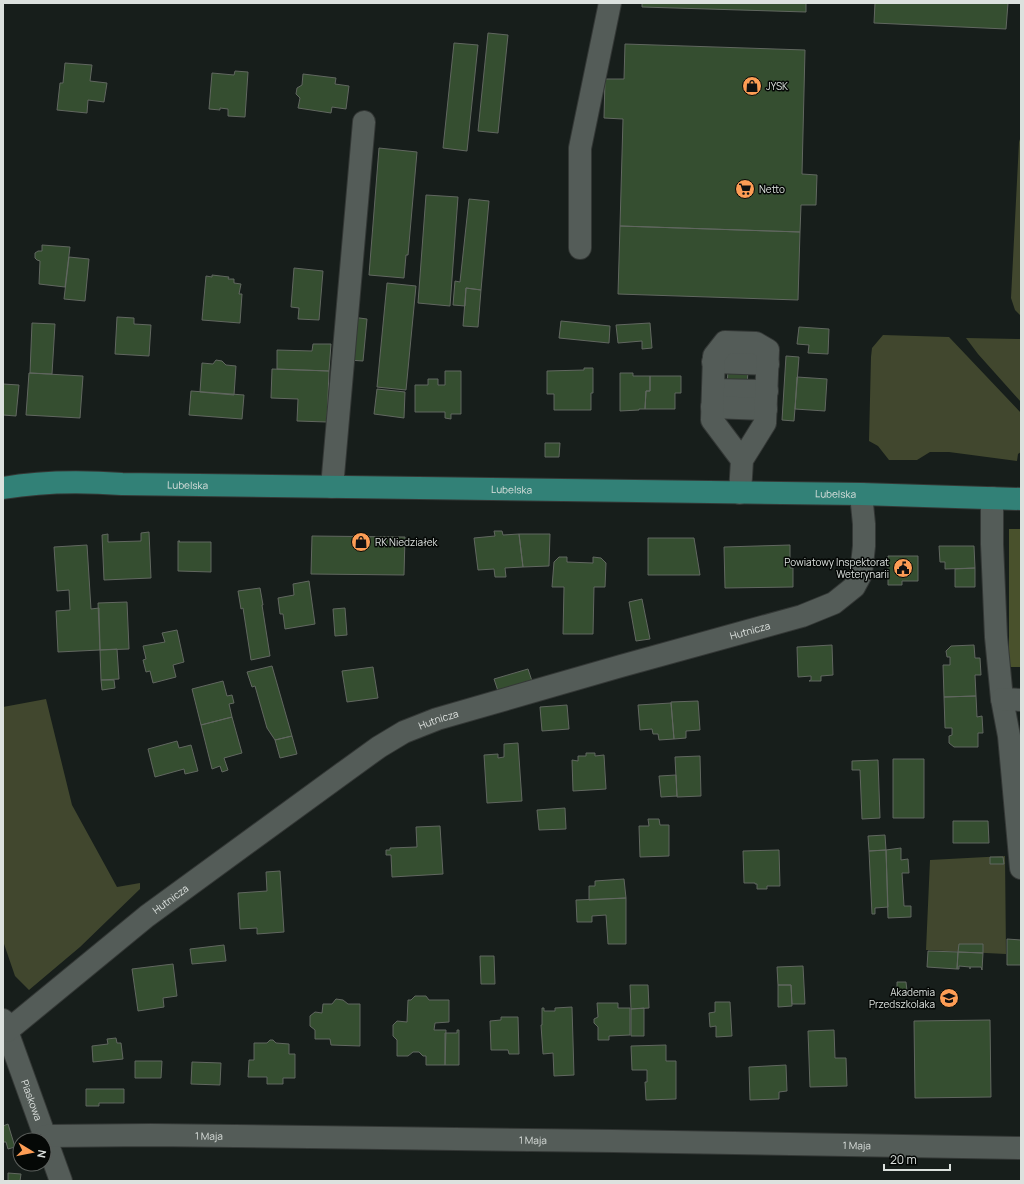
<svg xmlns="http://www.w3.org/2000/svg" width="1024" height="1184" viewBox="0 0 1024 1184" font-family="Manrope,sans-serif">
<rect width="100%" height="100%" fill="#171e1b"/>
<!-- green -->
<path fill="#41472e" d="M1021 136V316L1015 310 1011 298 1019 142Z
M883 335 949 337 1021 413V452L1018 454 1017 461 949 452H930L917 460H889L878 446 869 441 871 357 872 348Z
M966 338 1021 339V402L978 354Z
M46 699 72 805 117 887 140 883V889L80 947 29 990 15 976 3 941V707Z
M1005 856 1006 954 926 950 930 860Z"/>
<!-- forest -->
<path fill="#49512c" d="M1009 529H1021V667H1009Z"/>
<!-- building -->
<path fill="#354e30" stroke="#616760" d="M642 3H806V12L642 7Z
M875 3H1008L1006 29 874 23Z
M488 33 508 35 498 133 478 131Z
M454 43 478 45 467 151 443 148Z
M625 44 805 50 802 174 817 175 816 205H801L800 232 620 226 623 119 604 118 605 79H624Z
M65 63 92 65 90 81 107 83 104 102 88 100 87 113 57 110 60 83H63Z
M235 71 248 72 245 117 228 116V109L220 108V110L209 109 212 73 234 75Z
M303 74 336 78 335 84 349 86 346 109 332 107 331 113 298 108 300 98 296 94 297 88 302 85Z
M379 148 417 152 408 255H406L404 278 369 275Z
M426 195 458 197 450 306 418 303Z
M469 199 489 201 481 290 466 288 465 306 453 305 455 281 460 282Z
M620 226 800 232 798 300 618 294Z
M42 245 70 247 65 287 39 284 40 261 37 260 35 258V253L38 251H42Z
M69 257 89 259 85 301 64 299Z
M294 268 323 271 319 320 298 319 299 308 291 307Z
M212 275 229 277 228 279H234V283L241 284 239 294H242L240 323 202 320 206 276 212 277Z
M387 283 416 286 406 390 377 387Z
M466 288 481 290 478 327 463 326Z
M117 317 134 318V324L151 325 149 356 115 354Z
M352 317 367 319 363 361 348 360Z
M561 321 610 326 609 343 559 338Z
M32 323 55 324 52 374 30 373Z
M650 323 652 348 642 349V341L618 343 616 325Z
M799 327 829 329 828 354 808 353 809 345 797 344Z
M313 344H331L329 371 277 369V350L312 351Z
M786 356 799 357 794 421 782 420Z
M216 360 222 361 226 365 236 366 234 395 200 392 202 363 213 364Z
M584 368H593V393H591V410H554V394H547V371L584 370Z
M272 369 329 371 327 422 297 421 298 399 271 398Z
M728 370 748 371 747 386 727 385Z
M445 371H461V414H451V419L445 418V412H415V385H428V379H438V385H445Z
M29 373 83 376 80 418 26 415Z
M620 373H633V376H650V391H646L645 409H639V410L620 411Z
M650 376H681V393H675V409H645L646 391H650Z
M797 377 827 379 825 411 795 409Z
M3 384 19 385 16 416 3 415Z
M377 389 405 392 404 418 374 414Z
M191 391 244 395 242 419 189 415Z
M545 443H560L559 457H545Z
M494 531H502L503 535 519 534 523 567 505 568 506 577H495L494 569 478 570 474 538 495 536Z
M149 532 151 578 104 580 102 535 108 534V542L141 541V533Z
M519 534H550L549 566 523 567Z
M312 536 405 537 404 575 311 574Z
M648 538H694L700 575H648Z
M178 541H180L179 542H211V572L178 571Z
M87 545 91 609 99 608 100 650 58 652 56 611 70 610 69 590 57 591 54 547Z
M790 545V568H793V587L725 588 724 547Z
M939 546H974L975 568 945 569V562H940Z
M888 556H918V581H902V585H888Z
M559 557H567V562L593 563V557L601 558 606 563 605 587H594L593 634H563L564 587H552L554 562Z
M975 568V587H955V569Z
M309 581 315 624 285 629 283 614H280L278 598 294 595 293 584Z
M260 588 263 605H262L270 656 251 660 243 608 241 609 238 591Z
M642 599 650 639 636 641 629 602Z
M127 602 129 649 100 650 98 603Z
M345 608 347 635 335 636 333 609Z
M177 630 184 662 173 665 176 677 153 683 150 671 146 672 143 660 146 659 143 646 165 642 162 633Z
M832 645 833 675 821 676V681H809L811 680V676L798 677 797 647Z
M974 645 975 658H980L981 675H975L976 696 944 697 943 665H950V657H947L946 651 951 646Z
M117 649 119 679 101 680 100 650Z
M272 666 292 736 275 740 267 728 255 686 252 687 247 672Z
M373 667 378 698 347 702 342 671Z
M528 669 533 684 499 694 494 679Z
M101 680H114L115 688 102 690Z
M223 681 227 696 232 695 234 703 229 704 232 717 201 725 192 689Z
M976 696 977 717 982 716 983 733H978V747H954L949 743V736L952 735V728H945L944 697Z
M698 701 700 730 686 731V738L674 739 671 702Z
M671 703 674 739 659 740 658 734H653L652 729 640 730 638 705Z
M567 705 569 729 542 731 540 707Z
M232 717 242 753 224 758 228 770 222 772 220 766 212 769 201 725Z
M292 736 297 754 280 758 275 740Z
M177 741 179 748 191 745 198 771 185 774 184 769 155 777 148 749Z
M518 743 522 801 487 803 484 755 498 754V758L504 757V744Z
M586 753H595V756L604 755 606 789 573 791 572 760 578 761V756H586Z
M700 756 701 796 677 797 675 757Z
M893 759H924V818H893Z
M878 760 880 818 862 819 860 770H852V761Z
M676 775 677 796 661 797 659 776Z
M565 808 566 829 539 830 537 810Z
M648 819H659L660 825H669V856L640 857 639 826H649Z
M953 821H988L989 843H953Z
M440 826 443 874 392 877 391 855H386V850H390V848L417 847 416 827Z
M885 835 886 850 869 851 868 836Z
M901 848V860L908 859 909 873H902L904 906H911V917L888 918 886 850Z
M779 850 780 886H767V889H757V884H755V883H744L743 851Z
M886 850 888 907 875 908V914H872L869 851Z
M990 857H1003L1004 864H990Z
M280 871 284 932 257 934V928L240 929 238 893 267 891 266 872Z
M624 879 626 898 589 900V886H595V881Z
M626 898V944H608L606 915 592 916V922H577L576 900Z
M1007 939 1021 940V965H1007Z
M959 944H983V953L958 952Z
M224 945 226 961 192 964 190 949Z
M928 951 958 952 957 969 927 967Z
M958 952 983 953 982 970 981 967H970V969V967L959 966V969H957Z
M480 956H494L495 984H481Z
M173 964 177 996 163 998 164 1007 138 1011 132 969Z
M803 966 805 1004H792L791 985H778L777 967Z
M897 982H906L907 991H897Z
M630 985H648L649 1008 631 1009Z
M778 985H791L792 1006 778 1007Z
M415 996H426L429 1000H449V1022L435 1023 434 1030H446L445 1065H426V1056H423L419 1052H413L408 1056H397V1040L393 1036V1025L397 1021 407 1022 408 1000H411Z
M336 999 343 1000 348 1004H360V1046L331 1045 330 1039H315V1030L310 1026V1016L315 1012 322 1013 323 1004H332Z
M715 1002H730L732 1036 716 1037V1026L710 1027 709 1013 715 1012Z
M597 1003H618V1008H630V1035L609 1036V1040H598V1027L594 1023V1019L598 1017Z
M572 1007 574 1075 554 1076 553 1053 543 1054 541 1025H542V1008H544V1011H555V1008Z
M644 1008V1036H631V1009Z
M501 1017H518L519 1054H509L508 1050H491L490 1021 501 1020Z
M990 1020 991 1097 915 1098 914 1021Z
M457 1030H459V1065H445V1033H457Z
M834 1030 835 1058H846L847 1086 810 1087 808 1031Z
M116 1038 117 1043H121L123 1059 93 1062 92 1046 108 1044 107 1039Z
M270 1040H273L276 1043 289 1044V1054H295V1078H283V1084H267V1077H248L249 1060H254V1043H267Z
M666 1045V1061H676V1099L646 1100 645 1082H647V1070H632L631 1046Z
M135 1061H162L161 1078H135Z
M192 1062 221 1063 220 1085 191 1084Z
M786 1065 787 1091 779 1092V1099L750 1100 749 1067Z
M86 1089H124V1103H99V1106H86Z
M8 1124 15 1147 8 1149 6 1142H3V1126Z
M8 1173 21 1174 20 1181H8Z"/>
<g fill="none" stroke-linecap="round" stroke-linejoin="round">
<!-- minor casing -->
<g stroke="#343836" stroke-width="24">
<g id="minor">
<path d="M580 248V148L610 3"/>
<path d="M713 362 768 364"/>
<path d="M713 390 767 391"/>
<path d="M712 407 766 409"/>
<path d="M332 487 364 122"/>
<path d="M740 493 742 460 765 423 768 350 756 343 725 342 714 356 712 420 742 460"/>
<path d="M992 498V544L996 637 1002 699 1009 736 1021 868"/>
<path d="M1002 699 1021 700"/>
<path id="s1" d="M3 1020 61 1181"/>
<path id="s2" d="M7 1031 147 916 343 773 379 747 404 732 437 719 621 666 802 616 834 603 854 587 861 574 864 546V524L861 494"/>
<path id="s3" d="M46 1136 151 1135 613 1141 1021 1148"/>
</g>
</g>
<!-- major casing -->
<g stroke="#343836" stroke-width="24">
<g id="major">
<path id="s4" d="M3 488C43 481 82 481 122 484L861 494 1021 499"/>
</g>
</g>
<!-- minor -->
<use href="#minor" stroke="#545c58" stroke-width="22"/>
<!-- major -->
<use href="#major" stroke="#328177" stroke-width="22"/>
</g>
<!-- icons -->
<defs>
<g id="shop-disc" transform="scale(1)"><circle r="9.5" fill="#fd9d55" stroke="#050806"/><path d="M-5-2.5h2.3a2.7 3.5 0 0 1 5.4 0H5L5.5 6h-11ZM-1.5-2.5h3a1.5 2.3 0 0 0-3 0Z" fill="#111"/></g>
<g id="supermarket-disc" transform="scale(1)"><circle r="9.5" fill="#fd9d55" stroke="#050806"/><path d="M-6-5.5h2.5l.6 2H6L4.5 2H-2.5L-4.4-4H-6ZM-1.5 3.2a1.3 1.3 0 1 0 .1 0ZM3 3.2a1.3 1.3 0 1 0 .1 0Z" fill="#111"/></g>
<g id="civic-disc" transform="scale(1)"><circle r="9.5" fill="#fd9d55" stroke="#050806"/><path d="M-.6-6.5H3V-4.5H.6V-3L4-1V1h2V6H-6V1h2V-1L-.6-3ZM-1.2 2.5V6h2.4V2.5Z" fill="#111"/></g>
<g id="school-disc" transform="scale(1)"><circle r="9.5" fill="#fd9d55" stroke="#050806"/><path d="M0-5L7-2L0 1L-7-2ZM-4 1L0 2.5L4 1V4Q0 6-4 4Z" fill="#111"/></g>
</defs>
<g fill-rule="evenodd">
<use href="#shop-disc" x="752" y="86"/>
<use href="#supermarket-disc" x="745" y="189"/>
<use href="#shop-disc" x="361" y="542"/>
<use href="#civic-disc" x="903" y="568"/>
<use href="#school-disc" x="949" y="998"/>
</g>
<g text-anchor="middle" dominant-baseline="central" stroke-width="3" stroke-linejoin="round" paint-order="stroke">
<!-- poi labels -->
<g font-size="10" fill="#dce1de" stroke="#050806" text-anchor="start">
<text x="766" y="86">JYSK</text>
<text x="759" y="189">Netto</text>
<text x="375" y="542">RK Niedziałek</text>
<text x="889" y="562" text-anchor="end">Powiatowy Inspektorat<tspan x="889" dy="12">Weterynarii</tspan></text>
<text x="935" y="992" text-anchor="end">Akademia<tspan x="935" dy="12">Przedszkolaka</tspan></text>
</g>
<!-- street labels -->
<g font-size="10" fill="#dce1de" stroke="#050806">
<text stroke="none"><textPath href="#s4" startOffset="185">Lubelska</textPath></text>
<text stroke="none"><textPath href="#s4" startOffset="509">Lubelska</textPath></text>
<text stroke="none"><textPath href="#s4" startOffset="833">Lubelska</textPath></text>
<text stroke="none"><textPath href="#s2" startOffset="858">Hutnicza</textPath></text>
<text stroke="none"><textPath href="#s2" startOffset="534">Hutnicza</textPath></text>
<text stroke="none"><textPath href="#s2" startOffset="210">Hutnicza</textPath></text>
<text stroke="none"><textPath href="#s1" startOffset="85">Piaskowa</textPath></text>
<text stroke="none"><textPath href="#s3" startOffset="163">1 Maja</textPath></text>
<text stroke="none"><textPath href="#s3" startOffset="487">1 Maja</textPath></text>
<text stroke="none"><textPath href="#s3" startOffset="811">1 Maja</textPath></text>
</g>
</g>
<!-- border -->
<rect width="1024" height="1184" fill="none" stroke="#dce1de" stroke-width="8"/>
<!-- north arrow -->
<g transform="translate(32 1152) rotate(100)"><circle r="19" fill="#050806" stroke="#5b5f5c"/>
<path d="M0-3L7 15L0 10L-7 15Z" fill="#fd9d55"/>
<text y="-6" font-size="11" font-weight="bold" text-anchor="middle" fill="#dce1de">N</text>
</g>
<!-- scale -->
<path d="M884 1164v6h66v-6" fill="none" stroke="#dce1de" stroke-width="2"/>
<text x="890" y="1164" font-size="12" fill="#dce1de" stroke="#050806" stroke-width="3" paint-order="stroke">20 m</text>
</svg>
